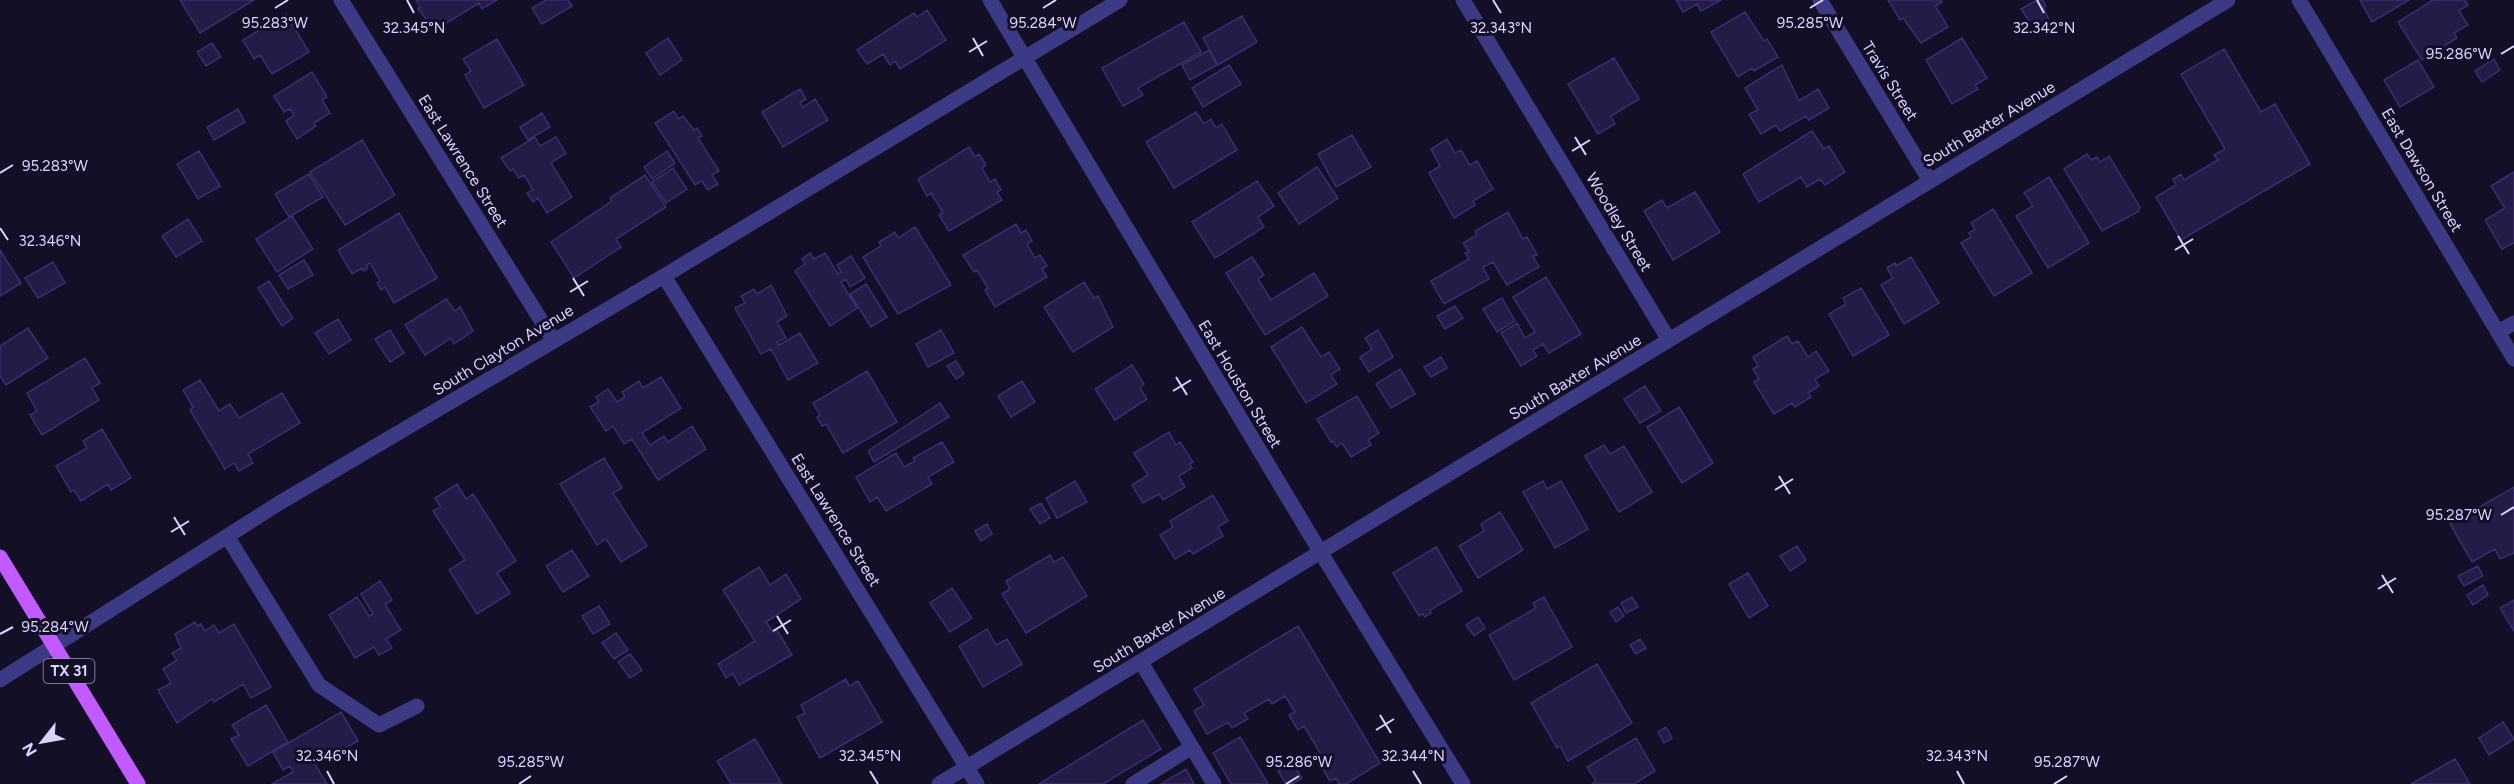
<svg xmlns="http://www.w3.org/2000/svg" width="2514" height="784" viewBox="0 0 2514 784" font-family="Figtree,sans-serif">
<rect width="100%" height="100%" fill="#130f26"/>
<!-- building -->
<path fill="#241b47" stroke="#3b2d73" stroke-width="1.5" d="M180 0H254L200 33Z
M416 0H497L482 9 479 3 435 30 418 9 420 7Z
M546 0H568L572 6 542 24 532 8Z
M1676 0H1721L1701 11 1697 4 1683 12Z
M1888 0H1940L1942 2 1935 6 1948 27 1921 43 1903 18 1900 20Z
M2037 0H2043L2046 6 2043 7 2049 20 2034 28 2021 9Z
M2360 0H2409L2372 22Z
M2433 0H2465L2468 5 2459 11 2468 25 2454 33 2457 38 2422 60 2398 22Z
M927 10 946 40 900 69 895 61 890 65 883 54 867 64 857 50 914 13 917 17Z
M1745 12 1764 41 1767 39 1778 57 1754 71 1752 68 1738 77 1711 32Z
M286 14 309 52 272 74 260 55 254 59 243 40Z
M1242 16 1257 42 1218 65 1203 38Z
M1184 22 1201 52 1138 88 1143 95 1123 106 1102 68Z
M668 38 682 60 660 75 646 53Z
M1962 38 1987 78 1975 85 1978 89 1952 104 1926 60Z
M497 39 524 85 484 108 465 75 471 71 463 59Z
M212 43 221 57 206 66 197 52Z
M2224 49 2261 112 2275 104 2310 164 2181 240 2156 197 2176 185 2173 179 2181 174 2184 180 2218 160 2214 155 2225 149 2181 74Z
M1209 50 1217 65 1190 80 1182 65Z
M1614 58 1639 99 1611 116 1615 124 1598 134 1568 84Z
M2494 59 2500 70 2482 82 2475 71Z
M2418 60 2434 87 2400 107 2384 80Z
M1229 65 1241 84 1203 107 1192 88Z
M1782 65 1799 101 1818 89 1829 108 1809 120 1806 116 1780 131 1776 125 1761 134 1749 114 1758 110 1745 88Z
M312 72 327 97 322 100 330 113 314 123 316 126 297 139 286 121 294 115 290 109 284 112 274 96Z
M800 89 806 99 800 103 803 107 815 99 828 120 783 147 762 112Z
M238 109 245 122 214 140 207 127Z
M674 111 678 119 683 116 694 130 697 128 702 136 698 138 719 171 712 175 718 184 708 190 702 181 695 185 655 123Z
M1196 112 1204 124 1211 119 1216 128 1222 124 1237 150 1174 188 1146 142Z
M542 113 550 127 528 140 520 127Z
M1812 131 1824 149 1829 146 1845 172 1825 185 1820 179 1807 187 1801 177 1759 202 1743 174Z
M1352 135 1371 167 1336 187 1318 154Z
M535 137 540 146 556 137 566 153 551 163 572 197 547 213 538 198 533 202 527 193 533 190 524 175 519 178 513 169 510 171 501 158Z
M1447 139 1455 153 1461 150 1470 165 1477 161 1493 189 1473 201 1475 205 1454 218 1429 173 1440 166 1431 149Z
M362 140 395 195 345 225 310 172Z
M969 147 975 157 979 154 986 165 982 168 990 182 995 179 1001 190 997 192 1002 200 949 231 939 215 943 213 931 193 927 196 918 179Z
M199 151 220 186 198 199 177 164Z
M667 151 675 163 652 179 644 167Z
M2087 154 2091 160 2097 157 2100 162 2109 156 2140 207 2139 211 2102 231 2064 169Z
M1317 167 1338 198 1299 224 1278 193Z
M673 168 687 189 666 203 652 182Z
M2514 172V243L2502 249 2485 220 2505 208 2491 186Z
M309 174 323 197 289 217 275 194Z
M645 175 666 207 616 239 621 247 574 278 551 242 612 201 610 198Z
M2049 177 2089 243 2048 268 2016 216 2033 206 2024 193Z
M1257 181 1274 206 1258 217 1264 227 1215 258 1192 222Z
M1695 192 1720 232 1673 260 1644 211 1662 200 1667 208Z
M1993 209 2032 273 1994 296 1961 243 1971 237 1969 233 1975 229 1971 223Z
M1508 212 1523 239 1527 237 1537 255 1533 256 1539 267 1507 285 1493 262 1483 267 1489 279 1444 304 1431 281 1469 259 1465 253 1469 252 1463 243 1477 235 1475 231Z
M399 213 437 278 394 303 385 287 381 290 377 283 380 281 370 263 366 265 368 268 364 271 362 268 352 274 338 250Z
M292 216 313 249 277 272 256 239Z
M188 219 202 241 176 257 162 236Z
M1016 224 1021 233 1026 230 1032 241 1027 244 1035 258 1040 255 1047 266 1042 269 1047 277 995 307 985 290 988 288 977 270 974 272 963 255Z
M915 227 951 285 898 314 863 257 881 246 879 242 895 232 898 238Z
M0 250 21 283 0 296Z
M810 253 814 259 825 253 838 274 841 272 837 265 851 256 865 278 850 287 846 279 841 282 857 308 830 326 795 271 805 264 802 259Z
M1252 257 1264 275 1258 279 1271 300 1314 273 1328 296 1265 335 1226 273Z
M1911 257 1939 303 1904 324 1881 285 1893 278 1887 268 1895 263 1896 266Z
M304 260 313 275 288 289 279 275Z
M53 262 65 283 38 298 25 278Z
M1546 277 1581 334 1549 353 1543 344 1533 350 1537 356 1521 366 1501 333 1517 323 1525 338 1535 332 1513 297Z
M269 281 293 318 282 326 258 288Z
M1084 282 1094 298 1098 296 1113 327 1073 352 1044 307Z
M866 284 887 317 871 327 850 294Z
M771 285 787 316 777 322 786 338 777 342 779 345 800 333 818 363 788 380 771 349 761 354 735 308 745 303 741 296 754 289 757 294Z
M1861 288 1889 335 1853 356 1829 314 1846 304 1843 298Z
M1502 298 1515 321 1497 332 1483 309Z
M446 299 455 311 460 307 473 331 454 344 451 338 425 355 405 325Z
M1455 306 1463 318 1445 329 1437 316Z
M338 319 351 340 329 354 315 333Z
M1302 327 1321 357 1329 352 1340 369 1331 375 1337 384 1306 403 1271 347Z
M28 328 48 358 6 385 0 376V346Z
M390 330 404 353 390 362 375 339Z
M941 330 954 353 928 367 916 344Z
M1378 330 1393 357 1369 372 1360 357 1372 349 1365 338Z
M1787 336 1792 344 1798 341 1808 357 1816 351 1829 371 1815 379 1819 386 1808 393 1811 397 1795 407 1792 403 1774 414 1754 382 1759 379 1753 369 1758 366 1753 357Z
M1441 357 1447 368 1431 377 1424 367Z
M85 358 100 383 92 388 99 400 42 435 30 415 37 411 27 393Z
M956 361 964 374 956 379 947 366Z
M1132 365 1144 384 1140 388 1147 399 1115 420 1095 389Z
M1400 369 1415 394 1391 408 1376 384Z
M867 371 897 422 843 453 826 424 822 426 817 417 820 415 813 403Z
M661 377 681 408 642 433 650 445 664 436 668 442 692 426 706 449 658 480 632 439 624 444 613 426 606 431 590 407 599 402 596 397 608 389 617 402 625 397 622 392 639 381 643 388Z
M200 380 219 411 230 404 239 418 282 393 300 423 248 454 253 463 239 471 234 463 225 469 190 410 193 407 183 390Z
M1022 381 1035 402 1011 417 998 396Z
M1645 386 1661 411 1640 423 1624 399Z
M1357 396 1379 433 1368 440 1371 445 1351 457 1342 443 1337 447 1333 441 1331 442 1317 419Z
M940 403 949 417 874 462 868 451Z
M1679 407 1713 463 1682 483 1647 427Z
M102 429 131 478 111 490 108 484 81 501 74 490 71 492 56 466 87 448 83 441Z
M1169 432 1176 445 1180 442 1193 462 1190 464 1192 468 1179 476 1185 487 1163 500 1159 494 1143 503 1132 485 1148 475 1134 453Z
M942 442 954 462 928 477 932 484 886 511 877 497 870 502 856 477 896 453 904 467 915 461 913 458Z
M1604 445 1610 454 1624 446 1652 492 1619 512 1585 456Z
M604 458 622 488 613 493 647 546 621 562 606 539 597 545 560 484Z
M1075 481 1087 502 1057 518 1046 498Z
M1543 481 1547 489 1561 481 1588 529 1555 548 1523 492Z
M457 484 466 499 473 494 516 561 497 573 510 593 477 614 449 570 465 560 433 511 441 507 435 498Z
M2514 487V553L2500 559 2495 549 2472 562 2450 524Z
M1213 495 1228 521 1218 527 1223 536 1193 554 1190 550 1175 559 1160 535 1173 527 1170 521Z
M1041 503 1050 518 1040 524 1030 509Z
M1500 512 1523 550 1478 578 1459 546 1484 531 1481 524Z
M987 524 992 534 981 541 975 531Z
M1797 546 1806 560 1790 571 1780 556Z
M1436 547 1462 591 1430 610 1431 613 1425 617 1423 614 1419 616 1393 573Z
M572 550 589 576 563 592 546 566Z
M1050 555 1054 562 1063 557 1087 596 1026 633 1002 594 1010 589 1006 581Z
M2478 566 2483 576 2464 586 2458 576Z
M759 567 770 585 786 574 801 599 766 622 773 632 777 630 792 655 739 685 733 673 726 678 718 664 755 641 723 590Z
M1748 573 1768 606 1749 618 1729 584Z
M380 581 392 600 385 604 401 630 386 639 392 648 379 655 374 647 355 658 329 615 357 597 369 616 373 614 361 594Z
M2483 585 2488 595 2473 605 2467 595Z
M952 588 972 618 950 632 930 603Z
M1544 597 1572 647 1514 680 1489 635 1536 608 1533 603Z
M1632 597 1638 607 1626 613 1621 603Z
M2514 600V631L2500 608Z
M599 606 610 624 593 634 582 616Z
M1618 607 1624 616 1616 622 1610 612Z
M1478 617 1485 628 1474 636 1466 625Z
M195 622 197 626 201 624 205 631 214 625 219 633 234 624 271 687 251 698 243 684 214 702 212 699 177 723 158 690 171 683 163 669 177 660 172 653 181 648 175 634Z
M1298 626 1380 763 1346 784H1339L1336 778 1330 781 1321 766 1326 763 1304 726 1298 730 1289 715 1295 712 1285 696 1272 704 1269 699 1244 713 1248 719 1232 728 1228 722 1207 734 1194 711 1204 705 1194 689Z
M987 629 996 645 1007 639 1022 664 983 687 959 646Z
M616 633 628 650 614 659 602 643Z
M1640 639 1646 648 1636 654 1630 645Z
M630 654 642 670 630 678 618 662Z
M1597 664 1632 723 1568 761 1560 746 1557 748 1531 703Z
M846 679 849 686 858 681 882 722 820 758 797 717 805 713 801 705Z
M266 705 288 742 248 766 231 739 239 735 232 725Z
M341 712 358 741 333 755 330 749 312 759 327 784H272L293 772 290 766 283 770 273 752Z
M1143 720 1161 749 1103 784H1039Z
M2503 722 2514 739 2489 755 2479 738Z
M1666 727 1672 738 1664 743 1658 732Z
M1240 737 1268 784H1231L1213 753Z
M1636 738 1655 771 1634 784H1592L1596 781 1587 767Z
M755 739 782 784H731L717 761Z
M2455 759 2470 784H2411Z
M1292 762 1302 778 1292 784H1286L1278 771Z
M1186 769 1194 784H1161Z"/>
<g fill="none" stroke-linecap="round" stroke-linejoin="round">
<!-- minor -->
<path stroke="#3d3a85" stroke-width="15" d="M341 0 554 341
M990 0 1321 553 1463 784
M1463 0 1669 340
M1820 0 1930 181
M2299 0 2514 359
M664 276 977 784
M2498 332 2514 323
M227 536 319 685 379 725 417 706
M1141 662 1214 784
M0 680 281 502 664 276 1120 0
M939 784 2228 0
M1133 784 1192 747"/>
<!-- major -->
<path stroke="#c25bff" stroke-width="15" d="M0 557 138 784"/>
</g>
<!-- ticks -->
<path fill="none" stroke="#d9d4ff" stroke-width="2" d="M407 0 414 13M1493 0 1501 13M2037 0 2044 13M275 8 288 0M1043 8 1056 0M1810 8 1823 0M973 38 983 56M969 52 987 41M2501 54 2514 46M1575 137 1586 155M1572 151 1590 140M0 173 13 165M0 228 8 240M2178 236 2189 254M2175 250 2193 239M573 278 584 296M570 292 588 281M1176 377 1187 395M1173 391 1191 380M1779 476 1790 494M1775 490 1793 479M2501 515 2514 507M174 517 185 535M171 532 189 521M2382 575 2393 593M2378 589 2396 578M777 616 788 634M773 631 791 620M0 634 13 627M1380 715 1391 733M1376 730 1394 719M327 771 334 784M870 771 878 784M1413 771 1421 784M1957 771 1964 784M519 784 531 776M1286 784 1299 776M2054 784 2067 776"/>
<g text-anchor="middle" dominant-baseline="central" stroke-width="6" stroke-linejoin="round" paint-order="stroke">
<!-- shield labels -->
<rect fill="#130f26" stroke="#9e99be" stroke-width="1.5" x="43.5" y="659" width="51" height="24" rx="4.5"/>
<g font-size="15" font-weight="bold" fill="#d9d4ff">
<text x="69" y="671">TX 31</text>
</g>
<!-- street labels -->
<g font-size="16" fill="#d9d4ff" stroke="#130f26">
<text transform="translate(1890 81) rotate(58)">Travis Street</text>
<text transform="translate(1989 124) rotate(-31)">South Baxter Avenue</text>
<text transform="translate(463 161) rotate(58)">East Lawrence Street</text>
<text transform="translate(2422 170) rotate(59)">East Dawson Street</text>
<text transform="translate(1619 222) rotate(59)">Woodley Street</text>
<text transform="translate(503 350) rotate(-31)">South Clayton Avenue</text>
<text transform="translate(1575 377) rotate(-31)">South Baxter Avenue</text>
<text transform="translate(1240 384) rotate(59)">East Houston Street</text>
<text transform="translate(836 520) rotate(58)">East Lawrence Street</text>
<text transform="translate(1159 630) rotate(-31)">South Baxter Avenue</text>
</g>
</g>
<g font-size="15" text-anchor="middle" fill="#d9d4ff" stroke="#130f26" stroke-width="6" stroke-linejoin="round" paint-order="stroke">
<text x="275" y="28">95.283°W</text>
<text x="1043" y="28">95.284°W</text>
<text x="1810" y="28">95.285°W</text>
<text x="2044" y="33">32.342°N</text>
<text x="414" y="33">32.345°N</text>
<text x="1501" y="33">32.343°N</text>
<text x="2459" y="59">95.286°W</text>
<text x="55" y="171">95.283°W</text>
<text x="50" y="246">32.346°N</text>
<text x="2459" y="520">95.287°W</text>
<text x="55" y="632">95.284°W</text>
<text x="327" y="761">32.346°N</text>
<text x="870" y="761">32.345°N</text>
<text x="1413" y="761">32.344°N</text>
<text x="1957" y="761">32.343°N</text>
<text x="531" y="767">95.285°W</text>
<text x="1299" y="767">95.286°W</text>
<text x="2067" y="767">95.287°W</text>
</g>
<!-- north arrow -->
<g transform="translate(42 742) rotate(239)" stroke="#130f26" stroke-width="4.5" paint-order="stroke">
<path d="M0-4.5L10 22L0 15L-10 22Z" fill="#d9d4ff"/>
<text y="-9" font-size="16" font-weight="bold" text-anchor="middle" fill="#d9d4ff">N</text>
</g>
</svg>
